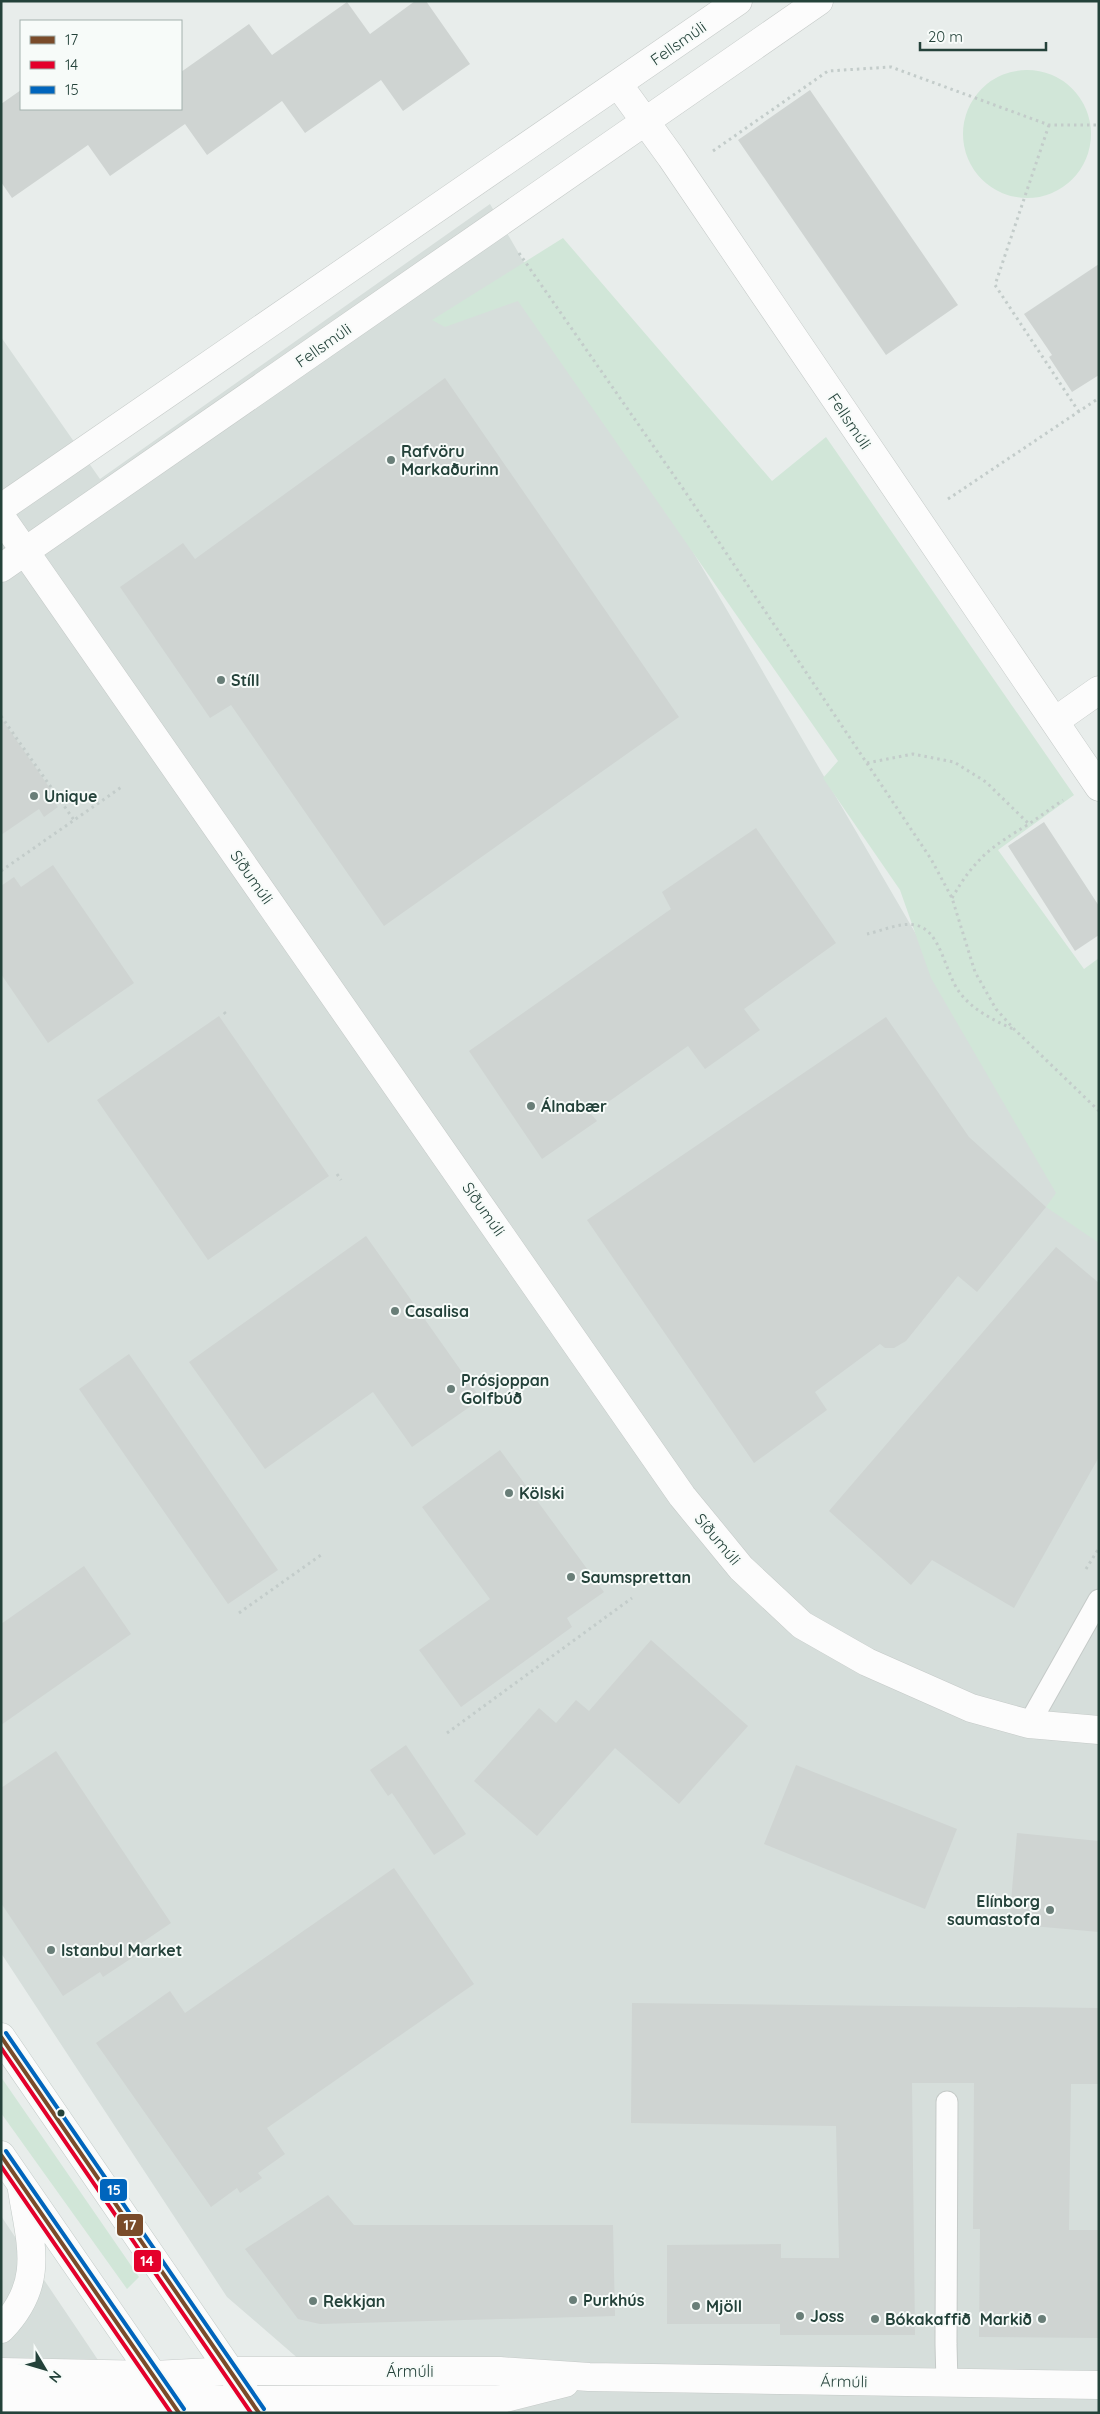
<svg xmlns="http://www.w3.org/2000/svg" width="1100" height="2414" viewBox="0 0 1100 2414" font-family="Quicksand,sans-serif">
<rect width="100%" height="100%" fill="#e8edeb"/>
<!-- built -->
<path fill="#d6dedb" d="M490 204 1063 1186 1099 1209V2413H361L227 2297 1 1953V337L100 479Z
M1 2216 92 2351 133 2413H1Z"/>
<!-- green -->
<path fill="#d1e6d8" d="M963 134a64 64 0 1 1 128 0a64 64 0 1 1-128 0Z
M563 238 772 481 826 437 1074 795 998 850 1084 969 1099 958V1243L1046 1207 1056 1193 931 978 900 890 823 778 838 761 518 301 445 327 432 320Z
M1 2077 139 2277 127 2289 1 2113Z"/>
<!-- building -->
<path fill="#cfd4d2" d="M415 1H426L470 64 403 111 381 80 305 133 282 101 207 155 185 124 110 176 88 145 12 198 1 182V104L21 90V109H181V72L249 24 272 55 347 2 370 34Z
M810 90 958 305 886 355 738 140Z
M1099 264V375L1072 392 1049 357 1052 355 1024 314Z
M445 378 679 717 384 926 231 705 210 718 120 587 183 543 195 559Z
M1 718 56 797 52 799 58 807 44 817 39 809 1 835Z
M1044 822 1099 906V935L1075 951 1008 846Z
M756 828 836 943 744 1009 760 1030 705 1069 688 1046 591 1114 597 1121 542 1159 469 1051 671 909 662 892Z
M53 865 134 983 48 1043 1 974V886L14 877 21 887Z
M219 1016 329 1176 208 1260 97 1100Z
M886 1017 969 1137 1046 1207 977 1292 958 1276 906 1341 894 1348H885L880 1344 815 1392 827 1410 754 1463 587 1220Z
M366 1236 481 1399 412 1447 373 1392 265 1469 189 1362Z
M1056 1247 1099 1283V1457L1014 1608 932 1560 911 1585 829 1511Z
M129 1354 278 1570 228 1604 79 1389Z
M500 1450 604 1592 567 1618 572 1627 461 1707 419 1650 490 1599 422 1507Z
M84 1566 131 1634 1 1725V1624Z
M651 1640 748 1726 679 1804 615 1748 537 1836 474 1781 539 1708 556 1723 576 1700 589 1711Z
M406 1745 466 1834 434 1855 392 1793 388 1796 370 1770Z
M56 1751 171 1923 137 1946 141 1952 103 1977 100 1972 63 1996 1 1903V1788Z
M796 1765 957 1829 925 1909 764 1844Z
M1017 1833 1099 1841V1932L1009 1924Z
M394 1868 474 1984 267 2128 285 2154 258 2173 262 2178 240 2193 237 2188 211 2207 96 2043 170 1991 185 2013Z
M632 2003 1099 2008V2084H1071L1069 2230H1099V2338L979 2337 980 2229H973L974 2083H912L915 2335H780V2324H667V2245L781 2244V2258H839L836 2126 631 2123Z
M328 2195 354 2225H613L615 2316 320 2324 298 2319 245 2249Z"/>
<g fill="none" stroke-linecap="round" stroke-linejoin="round">
<!-- lane casing -->
<g stroke="#c5cac8" stroke-width="23">
<path id="lane" d="M1029 1724 1099 1600
M947 2102 946 2344 947 2383"/>
</g>
<!-- street casing -->
<g stroke="#c5cac8" stroke-width="29">
<path id="street" d="M618 84 671 157 1099 787
M1 508 738 1
M1 517 682 1496 741 1568 802 1625 867 1662 971 1708 1029 1724 1099 1730
M1 568 819 1
M1055 721 1099 690
M1 2372 154 2375 230 2371H500L589 2377 1099 2385
M1 2397 172 2400 501 2399 565 2383"/>
</g>
<!-- secondary casing -->
<g stroke="#c3cbc8" stroke-width="29">
<path id="secondary" d="M1 2037 259 2413
M1 2155 179 2413
M1 2329C45 2284 31 2245 22 2190
M481 2413 501 2399"/>
</g>
<!-- path -->
<path stroke="#c3ccca" stroke-width="3" stroke-dasharray="2.5 4" stroke-linecap="butt" d="M1049 125 995 285 1079 412
M713 151 828 71 891 67 1049 125H1099
M519 253 684 490 931 859 952 898 975 972 996 1009 1014 1029 1099 1111
M948 499 1099 398
M1 716 74 820
M867 763 913 754 954 762 986 782 1029 824 1063 800
M1 871 123 786
M952 898C975 858 991 847 1029 824
M867 934C881 931 901 922 915 925 941 929 945 974 960 993 973 1010 993 1020 1013 1029
M224 1012 228 1017
M337 1174 341 1180
M1086 1569 1099 1548
M239 1613 321 1555
M447 1733 632 1598"/>
<!-- lane -->
<use href="#lane" stroke="#fcfcfc" stroke-width="21"/>
<!-- street -->
<use href="#street" stroke="#fcfcfc" stroke-width="28"/>
<!-- secondary -->
<use href="#secondary" stroke="#fcfcfc" stroke-width="28"/>
<!-- bus-1 casing -->
<g stroke="#f7fbf9" stroke-width="8">
<path id="bus-1" d="M1 2037 259 2413
M1 2155 179 2413"/>
</g>
<!-- bus-2 casing -->
<g stroke="#f7fbf9" stroke-width="8">
<path id="bus-2" d="M1 2048 251 2413
M1 2166 171 2413"/>
</g>
<!-- bus-3 casing -->
<g stroke="#f7fbf9" stroke-width="8">
<path id="bus-3" d="M6 2033 264 2409
M6 2151 184 2409"/>
</g>
<!-- bus-1 -->
<use href="#bus-1" stroke="#7a4b2a" stroke-width="4"/>
<!-- bus-2 -->
<use href="#bus-2" stroke="#e4002b" stroke-width="4"/>
<!-- bus-3 -->
<use href="#bus-3" stroke="#0065bd" stroke-width="4"/>
</g>
<!-- markers -->
<g fill="#697e78" stroke="#f7fbf9" stroke-width="2">
<circle cx="391" cy="460" r="5"/>
<circle cx="221" cy="680" r="5"/>
<circle cx="34" cy="796" r="5"/>
<circle cx="531" cy="1106" r="5"/>
<circle cx="395" cy="1311" r="5"/>
<circle cx="451" cy="1389" r="5"/>
<circle cx="509" cy="1493" r="5"/>
<circle cx="571" cy="1577" r="5"/>
<circle cx="1050" cy="1910" r="5"/>
<circle cx="51" cy="1950" r="5"/>
<circle cx="573" cy="2300" r="5"/>
<circle cx="313" cy="2301" r="5"/>
<circle cx="696" cy="2306" r="5"/>
<circle cx="800" cy="2316" r="5"/>
<circle cx="875" cy="2319" r="5"/>
<circle cx="1042" cy="2319" r="5"/>
</g>
<circle fill="#24423a" stroke="#f7fbf9" stroke-width="2" cx="61" cy="2113" r="4.5"/>
<g text-anchor="middle" dominant-baseline="central" stroke-width="4" stroke-linejoin="round" paint-order="stroke">
<!-- street labels -->
<g font-size="16" fill="#24423a" stroke="#f7fbf9">
<text transform="translate(678 43) rotate(-35)">Fellsmúli</text>
<text transform="translate(323 345) rotate(-35)">Fellsmúli</text>
<text transform="translate(850 421) rotate(56)">Fellsmúli</text>
<text transform="translate(252 877) rotate(55)">Síðumúli</text>
<text transform="translate(484 1209) rotate(55)">Síðumúli</text>
<text transform="translate(718 1539) rotate(50)">Síðumúli</text>
<text x="410" y="2371">Ármúli</text>
<text transform="translate(844 2381) rotate(1)">Ármúli</text>
</g>
<!-- poi labels -->
<g font-size="16" font-weight="bold" fill="#24423a" stroke="#f7fbf9" text-anchor="start">
<text x="401" y="451">Rafvöru<tspan x="401" dy="18">Markaðurinn</tspan></text>
<text x="231" y="680">Stíll</text>
<text x="44" y="796">Unique</text>
<text x="541" y="1106">Álnabær</text>
<text x="405" y="1311">Casalisa</text>
<text x="461" y="1380">Prósjoppan<tspan x="461" dy="18">Golfbúð</tspan></text>
<text x="519" y="1493">Kölski</text>
<text x="581" y="1577">Saumsprettan</text>
<text x="1040" y="1901" text-anchor="end">Elínborg<tspan x="1040" dy="18">saumastofa</tspan></text>
<text x="61" y="1950">Istanbul Market</text>
<text x="583" y="2300">Purkhús</text>
<text x="323" y="2301">Rekkjan</text>
<text x="706" y="2306">Mjöll</text>
<text x="810" y="2316">Joss</text>
<text x="885" y="2319">Bókakaffið</text>
<text x="1032" y="2319" text-anchor="end">Markið</text>
</g>
</g>
<g stroke="#f7fbf9" stroke-width="2">
<rect x="99" y="2178" width="29" height="24" rx="5" fill="#0065bd"/>
<rect x="116" y="2213" width="28" height="24" rx="5" fill="#7a4b2a"/>
<rect x="133" y="2249" width="29" height="24" rx="5" fill="#e4002b"/>
</g>
<g font-size="14" text-anchor="middle" font-weight="bold" fill="#fff">
<text x="114" y="2195">15</text>
<text x="130" y="2230">17</text>
<text x="147" y="2266">14</text>
</g>
<!-- border -->
<rect width="1100" height="2414" fill="none" stroke="#24423a" stroke-width="5"/>
<!-- legend -->
<rect x="20" y="20" width="162" height="90" fill="#f7fbf9" stroke="#a3b1ad"/>
<rect x="30" y="36" width="25" height="8" fill="#7a4b2a" stroke="#a3b1ad"/>
<text x="65" y="45" font-size="15" fill="#24423a">17</text>
<rect x="30" y="61" width="25" height="8" fill="#e4002b" stroke="#a3b1ad"/>
<text x="65" y="70" font-size="15" fill="#24423a">14</text>
<rect x="30" y="86" width="25" height="8" fill="#0065bd" stroke="#a3b1ad"/>
<text x="65" y="95" font-size="15" fill="#24423a">15</text>
<!-- north arrow -->
<g transform="translate(45 2369) rotate(128)" stroke="#f7fbf9" stroke-width="4" paint-order="stroke">
<path d="M0-4L9 19L0 12L-9 19Z" fill="#24423a"/>
<text y="-8" font-size="14" font-weight="bold" text-anchor="middle" fill="#24423a">N</text>
</g>
<!-- scale -->
<path d="M920 42v8h126v-8" fill="none" stroke="#24423a" stroke-width="2.5"/>
<text x="928" y="42" font-size="15" fill="#24423a" stroke="#f7fbf9" stroke-width="4" paint-order="stroke">20 m</text>
</svg>
